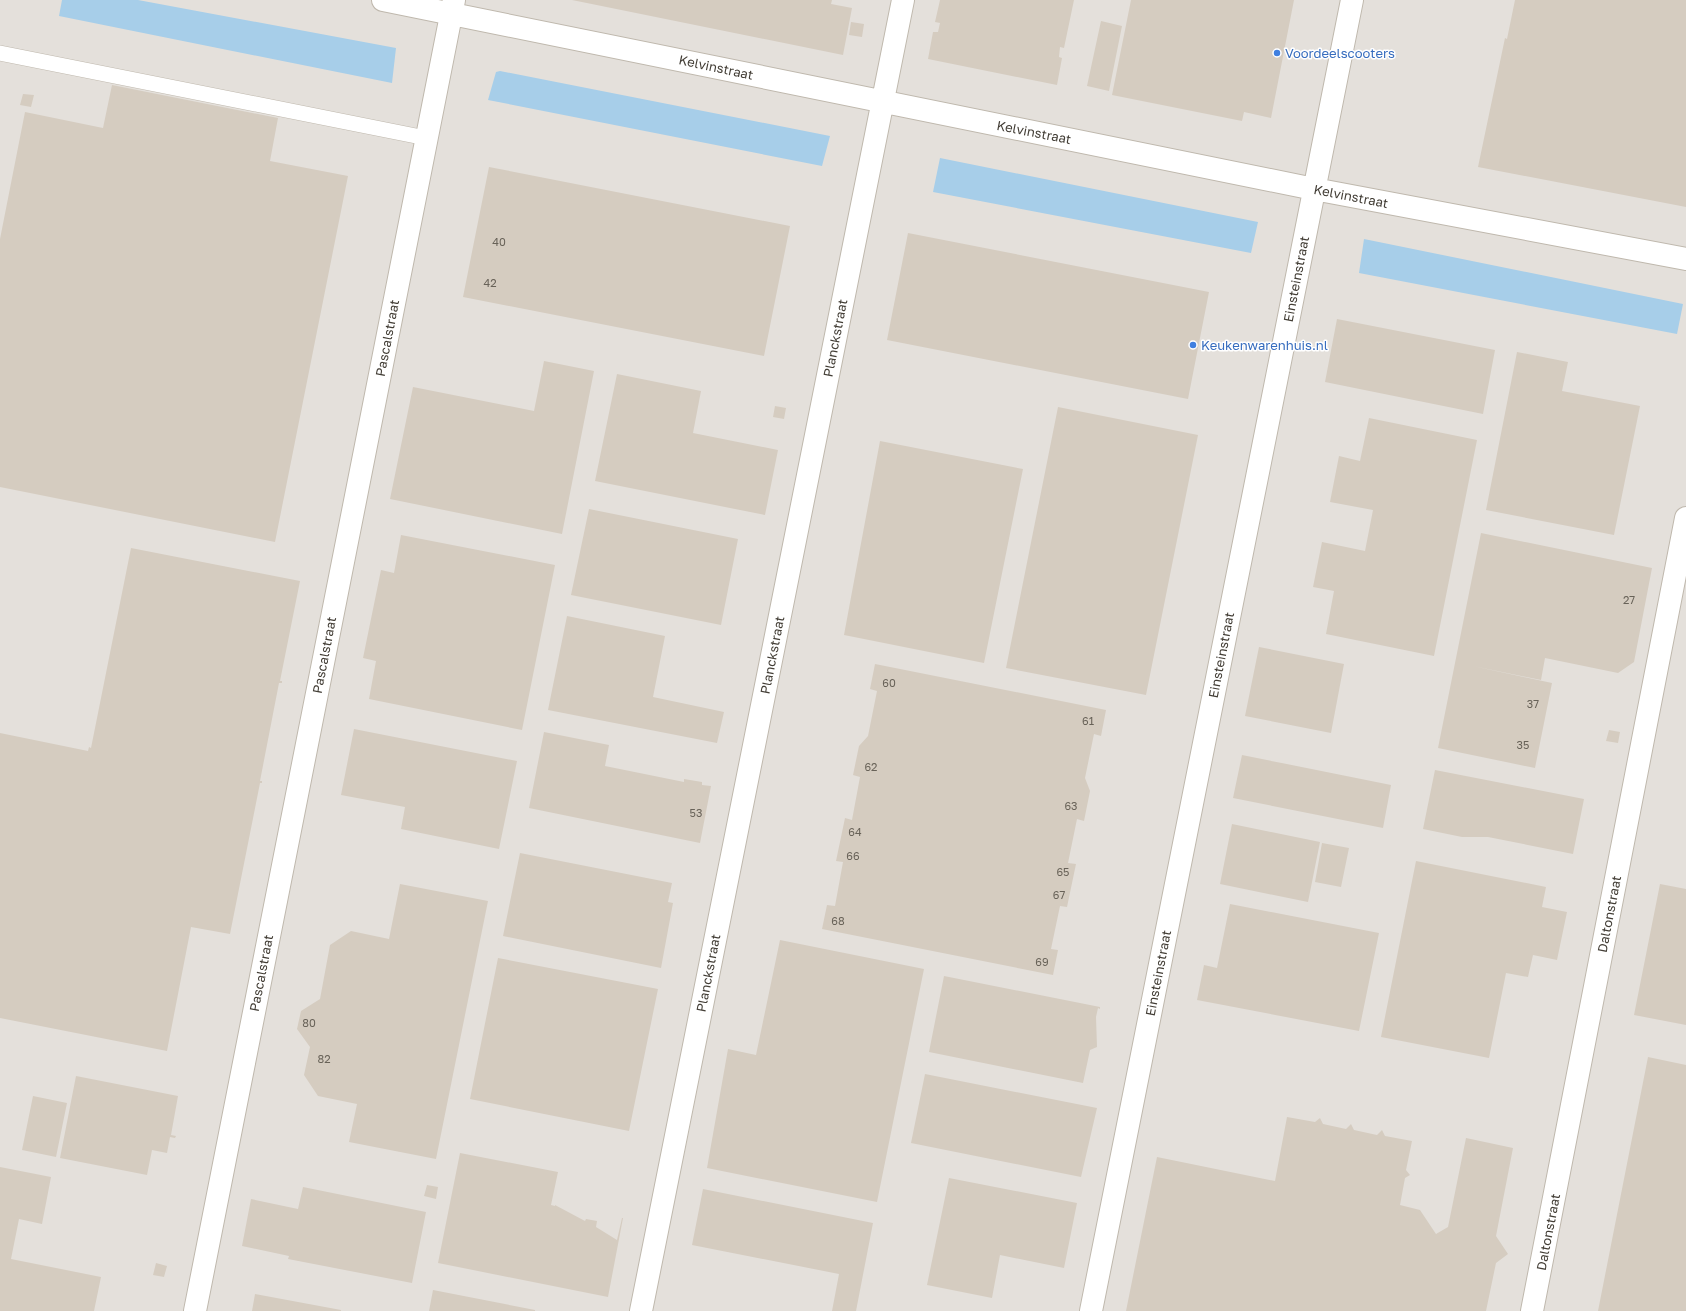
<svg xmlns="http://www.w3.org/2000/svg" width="1686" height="1311" viewBox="0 0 1686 1311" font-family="'Golos Text',sans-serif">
<rect width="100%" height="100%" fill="#f1eee6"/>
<!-- industrial -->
<path fill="#e4e0db" d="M0 0H1686V1311H0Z"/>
<!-- water -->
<path fill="#a7cee9" d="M62 0H138L396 48 392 83 59 16Z
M500 71 830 136 822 166 488 100 496 72Z
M940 158 1258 222 1251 253 933 192Z
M1364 239 1683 304 1677 334 1359 273Z"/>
<!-- building -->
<path fill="#d5ccc0" d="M572 0H832L831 4 852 8 843 55Z
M940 0H1074L1064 48 1060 47 1059 57 1062 58 1057 85 928 59 933 32H938L940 23 935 22Z
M1131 0H1294L1271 118 1244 112 1242 121 1112 95Z
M1515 0H1686V207L1478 167 1505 38 1507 39Z
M1101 21 1122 26 1109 91 1087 86Z
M851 22 864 24 862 37 849 35Z
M112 85 278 118 270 161 348 176 275 542 0 487V239L25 112 103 128Z
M23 94 34 95 31 107 20 105Z
M489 167 790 226 764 356 463 297Z
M908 233 1209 292 1188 399 887 340Z
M1337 319 1495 350 1483 414 1325 382Z
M1517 352 1568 362 1562 391 1640 406 1614 535 1486 510Z
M544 361 594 371 562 534 390 499 413 387 534 411Z
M617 374 701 391 693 433 778 450 765 515 595 481Z
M775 406 786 408 784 419 773 417Z
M1058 407 1198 435 1146 695 1006 668Z
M1369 418 1477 440 1434 656 1326 634 1334 591 1313 587 1322 542 1365 551 1373 510 1330 502 1339 456 1360 461Z
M880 441 1023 469 984 663 844 635Z
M589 509 738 539 721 625 571 595Z
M1481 533 1652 568 1634 662 1618 673 1545 658 1541 680 1473 666 1552 683 1535 768 1438 748Z
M401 535 555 565 522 730 369 699 376 661 363 658 381 570 394 573Z
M131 548 300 581 280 681H282V683H279L260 781H262V783H260L230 934 191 927 167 1051 0 1018V733L88 751 89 747 91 748Z
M567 616 665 636 653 697 724 712 717 743 548 710Z
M1259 647 1344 664 1331 733 1245 716Z
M875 664 1106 710 1101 736 1094 734 1085 778 1090 791 1084 821 1077 819 1068 863 1076 864 1067 907 1060 906 1051 949 1058 950 1053 975 822 929 827 905 835 906 843 862 836 861 845 818 852 820 860 777 853 775 859 746 868 736 877 691 870 689Z
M354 729 517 761 499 849 401 829 405 807 341 795Z
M1609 730 1620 732 1618 743 1606 741Z
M544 732 609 745 605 766 684 782V779L702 782V785L711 786 700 843 529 808Z
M1242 755 1391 785 1383 828 1233 798Z
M1435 770 1584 799 1573 854 1488 837H1462L1423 829Z
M1232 824 1320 842 1308 902 1220 884Z
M1322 843 1349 848 1341 887 1315 882Z
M520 853 672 883 668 902 673 903 661 968 503 936Z
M1416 861 1546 887 1542 907 1567 912 1557 960 1533 955 1528 977 1506 973 1489 1058 1381 1037Z
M400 884 488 901 436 1159 349 1142 357 1104 318 1096 304 1075 310 1047 297 1029 301 1011 320 999 330 945 351 931 389 939Z
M1660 884 1686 889V1025L1634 1015Z
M1230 904 1379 933 1359 1031 1197 1000 1204 965 1217 968Z
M780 940 924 969 877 1202 707 1168 728 1049 756 1055Z
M498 958 658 989 629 1131 470 1099Z
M944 976 1100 1007V1009L1098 1008 1096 1017 1097 1047 1090 1050 1083 1083 929 1052Z
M1648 1057 1686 1065V1311H1598Z
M925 1074 1097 1108 1081 1177 911 1143Z
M76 1076 178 1096 171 1135 176 1136 175 1138 170 1137 167 1153 152 1150 147 1175 60 1158Z
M33 1096 67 1103 56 1157 22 1150Z
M1287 1117 1315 1122 1320 1118 1323 1124 1346 1129 1351 1124 1354 1130 1377 1135 1382 1130 1385 1136 1412 1141 1406 1170 1410 1175 1405 1178 1400 1205 1420 1210 1436 1234 1448 1227 1466 1138 1513 1148 1496 1236 1508 1254 1496 1263 1486 1311H1126L1157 1157 1275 1181Z
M460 1153 558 1172 551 1205 555 1206V1205L585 1221 586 1219 597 1221 596 1227 617 1240 622 1218H623L608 1297 438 1263Z
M0 1167 51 1177 42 1224 19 1219 11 1259 101 1277 94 1311H0Z
M949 1178 1077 1203 1064 1268 1000 1255 992 1298 927 1285Z
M427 1185 438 1187 436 1199 424 1196Z
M303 1187 426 1212 412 1283 288 1259 289 1256 242 1246 251 1199 298 1209Z
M703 1189 873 1223 856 1311H832L839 1274 692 1245Z
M156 1263 167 1266 164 1277 153 1275Z
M433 1290 535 1310V1311H429Z
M255 1294 341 1310V1311H252Z"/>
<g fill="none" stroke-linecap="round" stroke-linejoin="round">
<!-- service casing -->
<g stroke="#bfb8ad" stroke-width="16">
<path id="service" d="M0 53 426 138"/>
</g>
<!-- minor casing -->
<g stroke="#bfb8ad" stroke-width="24">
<path id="minor" d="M383 0 1314 189 1686 259
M195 1311 454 0
M641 1311 903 0
M1091 1311 1352 0
M1532 1311 1686 518"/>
</g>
<!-- service -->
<use href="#service" stroke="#fff" stroke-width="15"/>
<!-- minor -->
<use href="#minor" stroke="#fff" stroke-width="22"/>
</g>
<!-- markers -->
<g fill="#3f7fe0" stroke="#fff" stroke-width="1.5">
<circle cx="1277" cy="53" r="4"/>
<circle cx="1193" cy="345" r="4"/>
</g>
<g text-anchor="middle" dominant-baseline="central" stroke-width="3" stroke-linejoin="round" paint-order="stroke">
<!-- number labels -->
<g font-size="11" fill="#686258">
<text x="499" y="241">40</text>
<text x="490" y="282">42</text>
<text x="1629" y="599">27</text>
<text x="889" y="682">60</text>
<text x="1533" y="703">37</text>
<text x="1088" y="720">61</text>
<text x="1523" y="744">35</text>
<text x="871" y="766">62</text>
<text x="1071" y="805">63</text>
<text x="696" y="812">53</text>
<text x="855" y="831">64</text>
<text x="853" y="855">66</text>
<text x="1063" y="871">65</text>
<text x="1059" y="894">67</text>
<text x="838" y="920">68</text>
<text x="1042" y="961">69</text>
<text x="309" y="1022">80</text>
<text x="324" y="1058">82</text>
</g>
<!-- shop labels -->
<g font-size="13" fill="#366cbe" stroke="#fff" text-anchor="start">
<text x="1285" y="53">Voordeelscooters</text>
<text x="1201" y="345">Keukenwarenhuis.nl</text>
</g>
<!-- street labels -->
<g font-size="13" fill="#433e36" stroke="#fff">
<text transform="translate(716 67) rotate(12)">Kelvinstraat</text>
<text transform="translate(1034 132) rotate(11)">Kelvinstraat</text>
<text transform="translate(1351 196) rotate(11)">Kelvinstraat</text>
<text transform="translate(1296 279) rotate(-79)">Einsteinstraat</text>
<text transform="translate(387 338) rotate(-79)">Pascalstraat</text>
<text transform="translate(835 338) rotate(-79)">Planckstraat</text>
<text transform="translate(324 655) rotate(-79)">Pascalstraat</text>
<text transform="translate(772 655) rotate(-79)">Planckstraat</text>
<text transform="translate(1221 655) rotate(-79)">Einsteinstraat</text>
<text transform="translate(1609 914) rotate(-79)">Daltonstraat</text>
<text transform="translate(261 973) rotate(-79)">Pascalstraat</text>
<text transform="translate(708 973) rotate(-79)">Planckstraat</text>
<text transform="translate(1158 973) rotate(-79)">Einsteinstraat</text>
<text transform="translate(1548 1232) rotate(-79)">Daltonstraat</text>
</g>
</g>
</svg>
